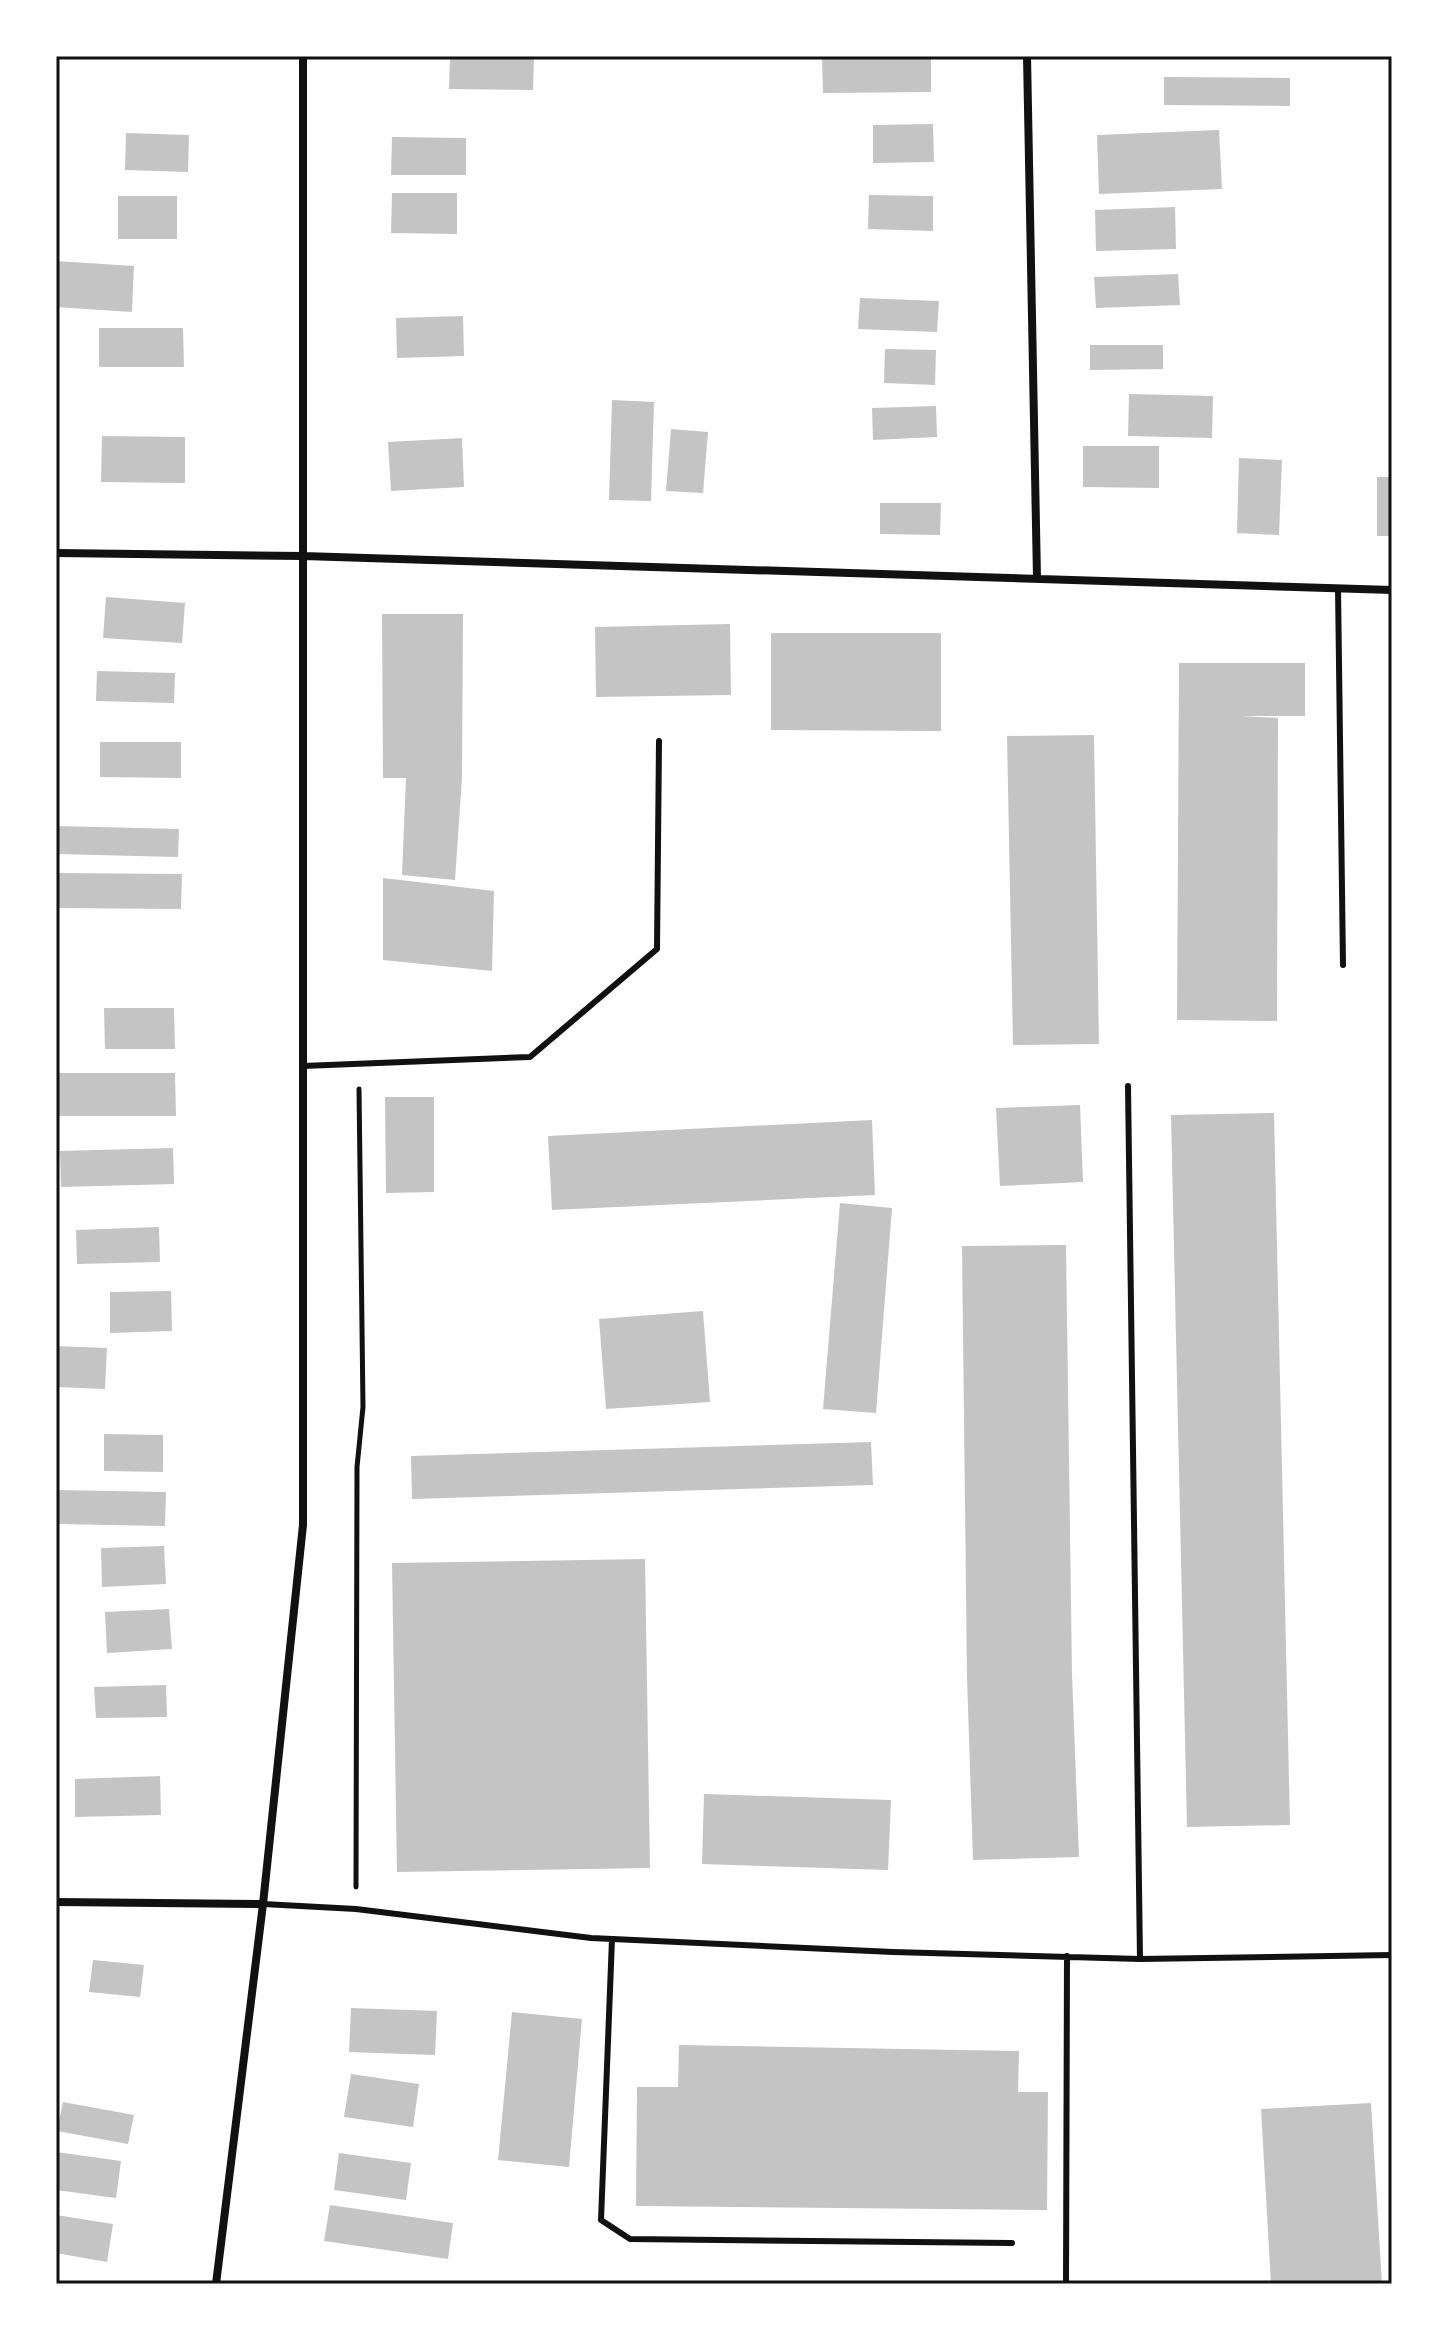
<svg xmlns="http://www.w3.org/2000/svg" width="1448" height="2340" viewBox="0 0 1448 2340" font-family="Barlow,sans-serif">
<rect width="100%" height="100%" fill="#fff"/>
<!-- building -->
<path fill="#c4c4c4" d="M450 56H534L533 90 449 89Z
M931 56V92L823 93 822 57Z
M1164 77 1290 78V106L1164 105Z
M933 124 934 162 873 163V125Z
M1219 130 1222 189 1099 194 1097 135Z
M126 133 189 135 188 172 125 170Z
M392 137 466 138V175H391Z
M392 193H457V234L391 233Z
M869 195 933 196V231L868 229Z
M118 196H177V239H118Z
M1175 207 1176 249 1096 251 1095 210Z
M56 261 134 266 132 312 56 307Z
M1178 274 1180 305 1096 308 1094 277Z
M860 298 939 301 937 332 858 329Z
M463 316 464 356 397 358 396 318Z
M99 328H183L184 367H99Z
M1090 345H1163V369L1090 370Z
M885 349 936 350 935 385 884 383Z
M1129 394 1213 396 1212 438 1128 436Z
M612 400 654 402 651 501 609 500Z
M936 406 937 437 873 440 872 408Z
M671 429 708 432 703 493 666 491Z
M102 436 185 437V483L101 482Z
M462 438 464 487 391 491 388 442Z
M1083 446H1159V488L1083 487Z
M1239 458 1282 460 1279 535 1237 533Z
M1377 477H1392V536H1377Z
M880 503H941L940 535 880 534Z
M106 597 185 603 182 643 103 638Z
M382 614H463L462 778 455 880 402 875 406 778H383Z
M730 624 731 695 596 697 595 627Z
M771 633H941V731L771 730Z
M1179 663H1305V716H1241L1278 718 1277 1021 1177 1020Z
M97 671 175 673 174 703 96 701Z
M1094 735 1099 1044 1013 1045 1007 736Z
M100 742H181V778L100 777Z
M56 826 179 829 178 857 56 854Z
M56 873 182 874 181 909 56 908Z
M383 878 494 891 492 971 383 960Z
M104 1008H174L175 1049H105Z
M56 1073H175L176 1116H56Z
M385 1097H434V1192L386 1193Z
M1080 1105 1083 1182 1000 1186 996 1108Z
M1274 1113 1290 1825 1187 1827 1171 1115Z
M872 1120 875 1195 552 1210 548 1136Z
M173 1148 174 1184 61 1187 60 1151Z
M840 1203 892 1208 876 1413 823 1409Z
M159 1227 160 1262 77 1264 76 1230Z
M1066 1245 1072 1674 1079 1857 973 1860 967 1677 962 1246Z
M171 1291 172 1331 110 1333V1292Z
M703 1311 710 1402 606 1409 599 1319Z
M56 1346 107 1348 105 1389 56 1387Z
M104 1434 163 1435V1472L104 1471Z
M871 1442 873 1485 412 1499 411 1456Z
M56 1490 166 1492 165 1526 56 1524Z
M164 1546 166 1584 102 1587 101 1548Z
M645 1559 650 1868 397 1872 392 1563Z
M169 1609 172 1649 107 1653 105 1612Z
M166 1685 167 1717 96 1718 94 1687Z
M160 1776 161 1815 75 1817V1779Z
M704 1794 891 1800 888 1870 702 1864Z
M93 1960 144 1965 140 1997 89 1992Z
M351 2008 437 2011 435 2055 349 2052Z
M512 2012 582 2019 569 2167 498 2160Z
M679 2045 1019 2051 1018 2092H1048L1047 2210 636 2206 637 2087H678Z
M351 2074 419 2084 413 2127 344 2117Z
M63 2102 134 2115 128 2144 57 2131Z
M1371 2103 1382 2284H1271L1261 2109Z
M56 2152 121 2161 116 2198 56 2190Z
M339 2153 411 2163 406 2200 334 2190Z
M330 2205 453 2223 448 2259 324 2241Z
M56 2215 113 2224 107 2262 56 2253Z"/>
<g fill="none" stroke-linecap="round" stroke-linejoin="round">
<!-- path -->
<path stroke="#111" stroke-width="5" d="M356 1887 357 1467 363 1407 359 1089"/>
<!-- service -->
<path stroke="#111" stroke-width="6" d="M1338 588 1343 965
M303 1066 530 1057 657 949 659 741
M1128 1086 1140 1959
M263 1904 356 1909 591 1938 893 1952 1140 1959 1392 1955
M612 1939 601 2220 630 2239 1012 2243
M1066 2284 1067 1956"/>
<!-- minor -->
<path stroke="#111" stroke-width="8" d="M1027 56 1037 578
M56 553 303 556 1392 590
M56 1902 263 1904
M216 2284 263 1904 303 1525V56"/>
</g>
<!-- border -->
<rect width="1448" height="2340" fill="none" stroke="#ffffff" stroke-width="116"/>
<rect x="58" y="58" width="1332" height="2224" fill="none" stroke="#111" stroke-width="3"/>
</svg>
